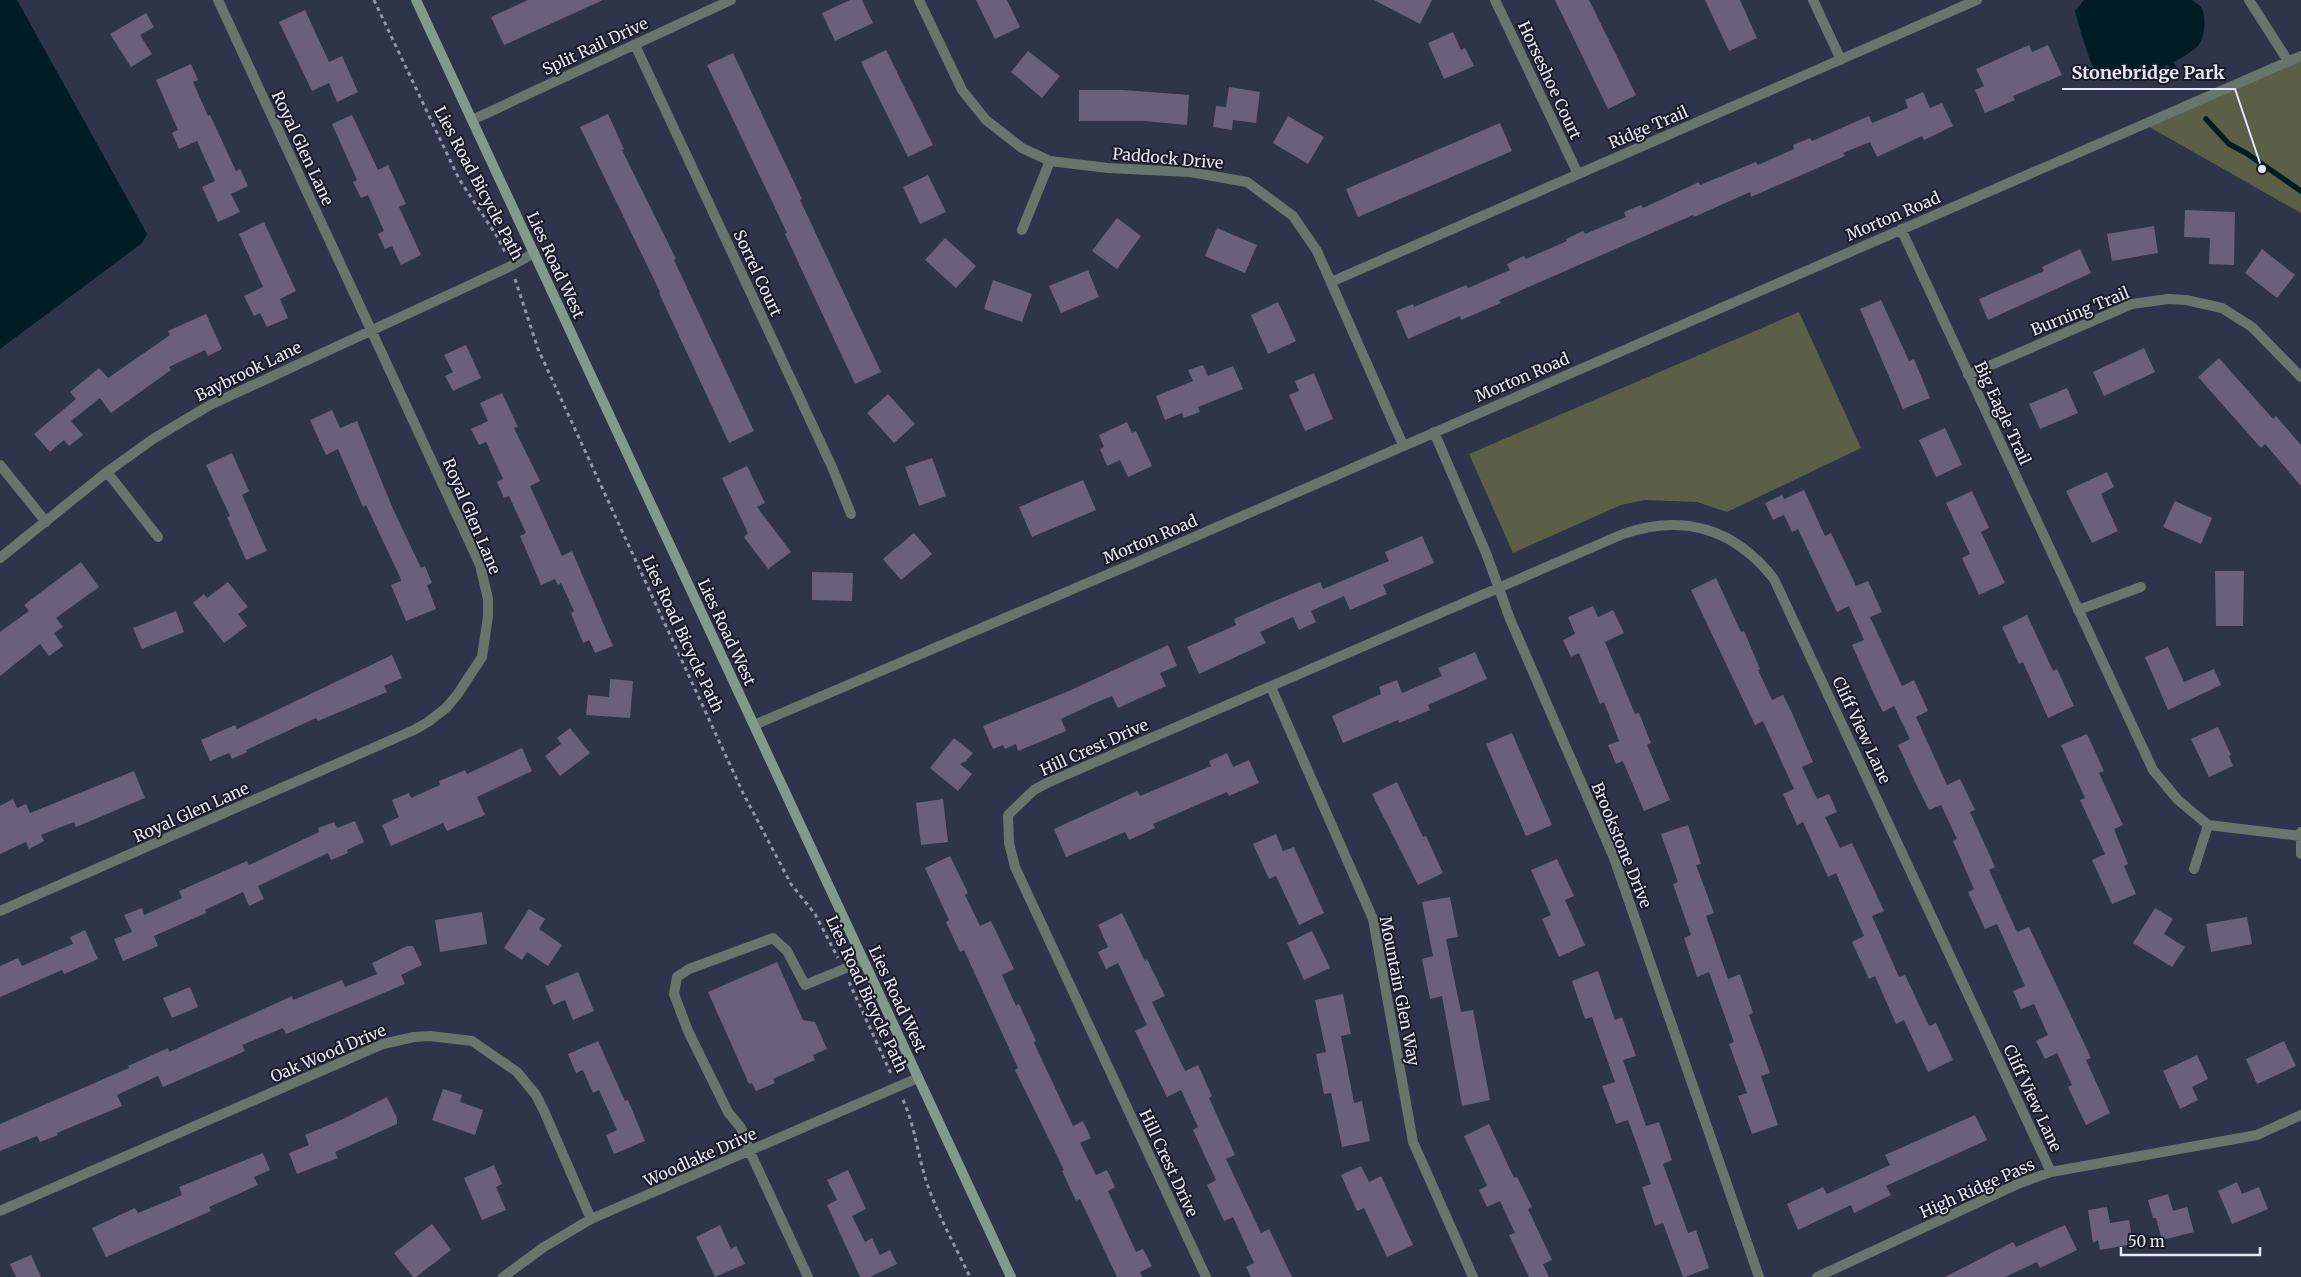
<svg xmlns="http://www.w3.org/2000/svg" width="2301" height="1277" viewBox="0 0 2301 1277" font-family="Merriweather,serif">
<rect width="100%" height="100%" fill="#2e3449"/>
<!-- green -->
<path fill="#5a5f46" d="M2301 56V213L2144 124Z
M1799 312 1861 448 1727 512 1697 502 1645 500 1621 505 1513 553 1469 454Z"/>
<!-- water -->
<path fill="#001c25" d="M0 0H17L147 234 142 243 0 349Z
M2084 0H2192C2194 2 2199 4 2201 7 2207 16 2205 39 2197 47 2179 63 2116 92 2096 72 2091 67 2077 20 2075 11Z"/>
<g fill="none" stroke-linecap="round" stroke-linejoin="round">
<!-- stream -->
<path stroke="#001c25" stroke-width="5.5" d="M2171 64 2174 68
M2206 119 2229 144 2246 153 2301 191"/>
</g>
<!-- building -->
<path fill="#6a607e" d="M528 0H603L504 45 491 17Z
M850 0H862L873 23 835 41 822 13Z
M976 0H1007L1020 27 995 39Z
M1374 0H1432L1420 24Z
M1555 0H1589L1636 95 1608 109Z
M1705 0H1740L1757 38 1729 51Z
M305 10 329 62 342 56 358 92 337 102 329 83 312 91 279 22Z
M146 13 154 27 140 35 152 54 131 67 110 34Z
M1453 32 1461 50 1465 48 1474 66 1444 79 1428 43Z
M2029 45 2032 52 2048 45 2062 75 2013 96 2015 100 1985 113 1975 90 1984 86 1976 69Z
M886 50 933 145 908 157 861 62Z
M1028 51 1060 76 1042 98 1011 72Z
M733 53 802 199 800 200 881 372 855 384 785 234 787 233 707 65Z
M191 64 198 80 193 82 208 116 210 115 236 171 240 169 248 186 231 194 240 212 218 222 202 187 215 181 197 141 179 149 172 133 178 130 156 80Z
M1229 87 1260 92 1256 123 1233 120 1232 130 1213 127 1216 106 1226 107Z
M1079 90H1123L1189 95 1187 125 1144 121H1079Z
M1923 92 1930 108 1942 103 1953 126 1924 140 1922 136 1877 157 1870 142 1843 153 1845 156 1751 197 1750 192 1694 217 1693 215 1499 300 1501 303 1461 320 1460 316 1408 339 1396 311 1413 304 1414 307 1466 285 1468 288 1510 270 1507 264 1524 256 1526 259 1567 241 1566 239 1583 231 1585 234 1626 217 1624 212 1641 205 1643 208 1699 182 1700 185 1756 162 1758 165 1794 149 1793 145 1810 138 1812 141 1869 116 1872 123 1908 108 1905 100Z
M608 114 624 149 622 150 676 259 674 260 754 431 729 443 659 293 660 292 580 127Z
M352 115 378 170 388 165 406 204 399 207 421 255 401 265 392 246 385 249 378 234 384 231 368 195 361 198 353 182 357 180 332 124Z
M1288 116 1324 137 1308 164 1273 143Z
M1500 123 1512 151 1358 217 1346 189Z
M928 175 946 212 920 224 903 187Z
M2185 210 2235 212 2234 265 2209 264 2210 238 2184 237Z
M1117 218 1141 236 1117 269 1092 251Z
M264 222 296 291 280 299 288 318 267 327 260 313 254 316 244 296 263 287 239 234Z
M2154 226 2158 253 2112 261 2107 234Z
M1217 228 1257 245 1245 273 1205 256Z
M945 238 976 266 956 288 925 260Z
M2080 249 2091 273 1988 320 1979 299 2044 271 2042 267Z
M2262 249 2295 275 2277 298 2245 273Z
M1088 270 1099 297 1061 313 1049 286Z
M993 280 1032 294 1022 322 984 309Z
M1881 300 1909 361 1914 359 1930 398 1903 409 1860 309Z
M1278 302 1296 341 1268 354 1251 315Z
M206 314 222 349 208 356 205 350 169 367 171 370 111 413 100 398 71 421 83 435 69 446 64 440 50 452 34 434 76 399 70 392 99 368 108 378 170 335 168 331Z
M466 345 481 378 453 391 445 376 453 372 444 355Z
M2144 348 2155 372 2104 396 2093 372Z
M2219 358 2273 419 2276 416 2301 445V486L2265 444 2261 448 2198 377Z
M1203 365 1208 376 1233 366 1243 389 1198 407 1200 412 1184 418 1182 413 1165 420 1156 396 1193 381 1188 370Z
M1314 373 1333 419 1305 431 1289 395 1299 391 1295 381Z
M2067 388 2078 413 2040 429 2029 404Z
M502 393 518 427 514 428 540 481 530 486 562 556 572 551 613 646 595 653 589 640 583 643 571 613 574 611 561 583 558 585 555 579 541 585 520 536 526 533 509 496 504 498 497 482 503 479 486 442 479 445 471 429 488 421 480 403Z
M888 394 915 424 894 443 867 413Z
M332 410 340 428 357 421 393 509 421 568 425 566 432 583 427 585 436 609 406 621 391 585 401 581 400 577 366 505 363 507 338 449 326 455 310 420Z
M1127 422 1132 433 1136 431 1152 466 1128 477 1120 460 1107 466 1100 449 1104 447 1099 435Z
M1945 428 1962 465 1936 477 1919 440Z
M232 453 249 491 242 495 267 551 246 560 227 517 230 516 206 465Z
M932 458 946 496 919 506 905 467Z
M747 466 765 503 757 507 791 552 768 569 744 537 748 533 722 478Z
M2107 472 2114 487 2101 494 2118 531 2092 543 2066 491Z
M1083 480 1096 510 1032 537 1019 507Z
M1804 490 1825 536 1831 533 1856 586 1868 581 1882 612 1870 617 1902 686 1914 680 1928 711 1916 717 1947 785 1960 779 1975 810 1970 812 1995 867 1989 870 2017 932 2029 927 2091 1058 2086 1060 2110 1113 2086 1125 2068 1087 2072 1085 2057 1053 2045 1059 2036 1041 2048 1035 2034 1004 2021 1009 2013 991 2025 986 1997 924 1985 929 1968 892 1974 889 1953 841 1957 839 1941 805 1929 810 1915 782 1898 745 1910 739 1894 706 1883 712 1874 694 1852 645 1864 640 1849 606 1837 612 1798 529 1792 532 1784 515 1773 520 1765 503 1782 495 1784 499Z
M1972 491 1989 528 1981 532 2005 583 1979 595 1962 558 1970 554 1946 503Z
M2175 501 2212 518 2201 544 2163 527Z
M914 533 932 554 901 580 883 559Z
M1422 536 1434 563 1383 585 1387 594 1350 610 1344 596 1311 611 1316 622 1299 630 1293 617 1260 632 1266 643 1199 674 1187 647 1236 625 1234 619 1270 603 1320 582 1323 589 1389 561 1385 552Z
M81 562 99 587 56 618 63 627 54 633 63 646 49 656 40 644 0 676V632L29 611 24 605Z
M2215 571H2244L2243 626H2216Z
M812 572 853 573 852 601 812 600Z
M1716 578 1741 632 1744 631 1760 669 1758 670 1772 700 1783 695 1792 713 1813 762 1802 767 1817 799 1829 794 1837 812 1825 817 1840 848 1852 843 1884 911 1872 916 1899 977 1905 975 1929 1026 1936 1023 1953 1060 1928 1072 1904 1020 1896 1024 1875 976 1869 979 1852 942 1864 936 1836 873 1828 877 1803 822 1797 825 1783 794 1794 789 1763 721 1755 725 1691 590Z
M228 582 248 607 238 614 247 626 224 643 193 603 204 594 207 598Z
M1593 606 1598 617 1613 610 1624 633 1605 642 1635 714 1639 713 1651 743 1647 745 1670 800 1644 811 1623 761 1616 764 1608 745 1619 741 1604 702 1600 704 1579 653 1571 657 1563 640 1575 634 1568 617Z
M176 611 184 632 142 649 133 628Z
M2027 615 2053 671 2057 669 2074 706 2048 718 2023 662 2019 664 2002 627Z
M1168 645 1177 666 1160 673 1166 686 1118 708 1112 696 1095 703 1061 719 1066 731 1018 751 1016 744 1005 749 1003 745 993 749 983 726 1069 691Z
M2168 647 2184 682 2214 669 2221 685 2168 710 2145 657Z
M1475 652 1487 679 1428 705 1430 710 1399 723 1398 720 1343 743 1332 716 1381 694 1379 687 1397 680 1402 693 1442 676 1438 668Z
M392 655 402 678 384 686 387 692 318 721 316 718 246 750 247 752 232 759 229 753 210 761 201 740 235 725 237 729Z
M610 679 633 681 630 718 586 715 588 695 609 697Z
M2218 727 2231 755 2229 756 2233 766 2209 777 2191 739Z
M570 728 590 753 560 776 545 756 561 744 557 738Z
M1512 733 1552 825 1526 836 1486 744Z
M2087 734 2104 771 2099 773 2123 825 2114 829 2128 864 2124 866 2136 894 2112 904 2092 860 2105 854 2080 800 2085 798 2061 745Z
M954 738 973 753 966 761 960 764 972 774 958 791 930 768Z
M522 748 532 771 477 797 485 815 447 831 443 823 391 846 382 825 399 817 392 800 409 793 411 798 440 785 439 781 465 770 467 774Z
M1227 753 1233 767 1249 760 1259 783 1229 796 1227 792 1153 824 1155 828 1129 840 1125 832 1066 857 1054 829 1137 791 1140 796 1211 766 1209 761Z
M134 771 145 798 76 827 74 822 41 835 44 841 29 849 26 842 0 854V806L13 799 17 808 26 804 30 813Z
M1397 782 1423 837 1426 836 1443 873 1418 885 1372 794Z
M943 799 948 842 921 845 916 803Z
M355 821 364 842 347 850 348 853 331 860 328 853 258 886 264 899 249 906 243 892 205 910 206 913 154 936 158 946 123 961 114 939 132 932 124 915 142 908 144 915 182 898 179 891 247 861 249 865 319 832 318 828 334 822 337 828Z
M1688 825 1701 864 1696 865 1714 913 1706 916 1728 979 1740 974 1753 1013 1749 1015 1770 1073 1761 1076 1778 1125 1752 1134 1738 1096 1747 1093 1729 1044 1734 1042 1709 972 1697 977 1684 938 1691 935 1673 884 1678 882 1661 834Z
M1276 834 1283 851 1294 847 1324 913 1299 925 1276 876 1269 879 1253 844Z
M950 856 968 893 965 895 980 926 991 921 1014 969 1002 975 1016 1006 1019 1004 1036 1041 1034 1043 1073 1126 1083 1121 1091 1138 1080 1143 1096 1175 1107 1170 1115 1187 1108 1191 1136 1252 1143 1249 1152 1266 1140 1272 1142 1277H1117L1080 1199 1076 1201 1062 1171 1064 1170 1015 1070 1018 1068 964 950 960 952 946 922 949 920 925 868Z
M1557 859 1574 896 1565 900 1585 945 1559 957 1542 919 1551 915 1531 870Z
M1450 897 1458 937 1446 939 1461 1012 1473 1010 1490 1100 1462 1106 1442 996 1430 999 1422 959 1433 956 1422 902Z
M2155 908 2173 919 2164 934 2185 947 2172 967 2133 943Z
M529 909 545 919 539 929 562 945 548 966 527 952 522 960 504 948Z
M482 912 487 944 440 952 435 920Z
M1122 913 1145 961 1147 959 1165 996 1152 1002 1185 1071 1198 1065 1212 1096 1209 1098 1235 1155 1226 1159 1261 1233 1269 1229 1292 1277H1251L1246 1267 1254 1263 1233 1217 1224 1221 1207 1185 1216 1180 1193 1130 1198 1127 1181 1090 1167 1097 1135 1031 1147 1025 1118 963 1106 969 1098 952 1108 947 1098 925Z
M2247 917 2252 944 2211 952 2206 924Z
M85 930 98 959 64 974 62 970 0 997V966L18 958 22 966 49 954 73 944 70 937Z
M1312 931 1330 968 1304 980 1287 943Z
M407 946H413L422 965 401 975 405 984 286 1034 283 1028 242 1045 245 1051 163 1087 158 1076 117 1095 122 1106 57 1133 58 1135 40 1142 37 1136 0 1151V1124L129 1068 128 1066 168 1048 169 1052 292 996 293 1000 342 980 345 987 377 974 372 963Z
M777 962 803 1020 815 1022 827 1049 813 1055 815 1060 773 1079 775 1083 756 1091 752 1083 749 1084 708 992Z
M1598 971 1615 1020 1622 1017 1636 1056 1623 1060 1646 1126 1659 1122 1672 1160 1663 1164 1688 1233 1696 1230 1709 1268 1685 1277H1683L1663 1223 1655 1226 1642 1187 1651 1184 1628 1120 1616 1124 1602 1086 1615 1082 1592 1017 1585 1019 1572 981Z
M578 972 594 1011 573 1020 565 1000 553 1005 545 986Z
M190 987 198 1007 172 1018 163 998Z
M1343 994 1351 1034 1341 1036 1354 1103 1362 1101 1370 1141 1342 1147 1331 1093 1324 1094 1316 1054 1326 1052 1315 1000Z
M598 1041 625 1101 628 1100 645 1141 614 1154 606 1135 617 1130 599 1090 593 1093 583 1070 576 1073 568 1054Z
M2284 1041 2296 1066 2257 1084 2246 1059Z
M2197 1055 2208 1079 2192 1087 2198 1100 2180 1109 2163 1071Z
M443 1089 462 1095 460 1102 483 1110 475 1135 432 1120Z
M387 1097 397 1118V1124L335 1152 338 1158 297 1174 289 1153 309 1145 305 1135 341 1120Z
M1975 1115 1987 1140 1886 1186 1891 1195 1854 1213 1851 1205 1798 1230 1787 1204 1823 1187 1827 1194 1890 1165 1885 1155Z
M1489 1124 1514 1178 1517 1177 1532 1207 1528 1209 1552 1260 1543 1264 1549 1277H1529L1509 1235 1515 1233 1500 1201 1487 1207 1479 1190 1487 1186 1464 1136Z
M263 1153 270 1170 254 1177 258 1185 209 1207 211 1211 106 1257 92 1228 135 1208 138 1213 182 1195 179 1187Z
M494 1165 502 1184 496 1187 506 1210 482 1220 464 1178Z
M1361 1166 1369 1182 1381 1176 1413 1245 1387 1257 1364 1208 1357 1211 1341 1175Z
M848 1170 866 1209 852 1216 865 1242 872 1238 880 1255 890 1250 897 1264 870 1277H860L827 1205 837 1200 827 1180Z
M2237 1182 2242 1194 2259 1187 2268 1209 2232 1224 2218 1191Z
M2168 1194 2173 1211 2187 1207 2194 1232 2162 1240 2156 1218H2153L2148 1200Z
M2107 1207 2110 1223 2129 1220 2133 1244 2100 1250 2098 1240 2093 1243 2088 1210Z
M432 1224 451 1250 416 1277H413L394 1253Z
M720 1225 731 1249 736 1246 745 1264 715 1277 696 1237Z
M2065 1225 2077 1250 2040 1268 2037 1262 2005 1277H1945L2013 1242 2016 1247Z
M31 1255 41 1277H16L10 1264Z"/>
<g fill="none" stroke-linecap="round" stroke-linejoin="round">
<!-- path -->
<path stroke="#9095a7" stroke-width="3" stroke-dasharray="4 4" stroke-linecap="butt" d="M374 0 459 179 498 238 506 254
M515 279 538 349 743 793 791 884 815 914 838 958
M849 982 892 1076
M903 1100C916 1128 918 1160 929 1189 940 1219 956 1248 970 1277"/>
<!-- lane -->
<path stroke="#67756d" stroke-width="10" d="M1022 230 1050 161
M750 1152 741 1128 728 1112 688 1031 674 994 677 977 689 969 773 938 787 951 805 985 863 961"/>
<!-- street -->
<path stroke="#67756d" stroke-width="10" d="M919 0 962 90 986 120 1022 148 1050 161 1108 168 1190 172 1247 182 1293 216 1317 251 1403 445
M1495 0 1578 174
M1813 0 1841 60
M2249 0 2288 61
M635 45 832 467 851 514
M472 120 731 0
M1901 229 2153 770 2178 800 2208 825 2194 869
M1331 282 1977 0
M1968 375 2132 304 2168 299 2186 300 2222 308 2252 327 2301 377
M1434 432 1486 553 1510 619 1614 858 1759 1277
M0 465 46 522
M107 472 158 537
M0 558 107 472 153 439 210 405 511 266 534 253
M2078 610 2141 587
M1271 687 1373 919 1413 1142 1473 1277
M754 725 1132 564 2301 56
M2208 825 2301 836
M2301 832V854
M0 911 414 730 428 722 446 708 457 695 482 657 488 616V599L480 565 218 0
M750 1152 808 1277
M0 1211 383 1044 414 1037 430 1036 472 1041 517 1072 536 1095 544 1111 591 1219
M503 1277 544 1247 591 1219 918 1078
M1206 1277 1015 867 1009 843 1008 815 1034 790 1047 783 1623 534C1684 513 1735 529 1774 579L2051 1172
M1817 1277 2020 1183 2051 1172 2257 1135 2301 1115"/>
<!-- secondary -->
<path stroke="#82998b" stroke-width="10" d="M416 0 1011 1277"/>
</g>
<g text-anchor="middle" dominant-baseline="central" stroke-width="4" stroke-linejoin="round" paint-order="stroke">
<!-- street labels -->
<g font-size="16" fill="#e3e7f6" stroke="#191c26">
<text transform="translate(595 46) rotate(-25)">Split Rail Drive</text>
<text transform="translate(1550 80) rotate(65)">Horseshoe Court</text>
<text transform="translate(1648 127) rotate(-23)">Ridge Trail</text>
<text transform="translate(303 148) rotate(65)">Royal Glen Lane</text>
<text transform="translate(1168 158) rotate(5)">Paddock Drive</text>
<text transform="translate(479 183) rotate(62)">Lies Road Bicycle Path</text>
<text transform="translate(1893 216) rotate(-23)">Morton Road</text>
<text transform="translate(556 265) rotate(65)">Lies Road West</text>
<text transform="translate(758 273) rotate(65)">Sorrel Court</text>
<text transform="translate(2080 311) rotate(-22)">Burning Trail</text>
<text transform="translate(248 371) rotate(-26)">Baybrook Lane</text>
<text transform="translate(1522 377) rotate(-23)">Morton Road</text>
<text transform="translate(2003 413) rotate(65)">Big Eagle Trail</text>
<text transform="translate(472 516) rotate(67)">Royal Glen Lane</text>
<text transform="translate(1150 539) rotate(-23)">Morton Road</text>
<text transform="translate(727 632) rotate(65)">Lies Road West</text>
<text transform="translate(683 634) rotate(65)">Lies Road Bicycle Path</text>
<text transform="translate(1862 730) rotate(65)">Cliff View Lane</text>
<text transform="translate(1094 747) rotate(-24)">Hill Crest Drive</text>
<text transform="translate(191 812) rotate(-24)">Royal Glen Lane</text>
<text transform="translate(1622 845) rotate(68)">Brookstone Drive</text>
<text transform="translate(1400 991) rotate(79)">Mountain Glen Way</text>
<text transform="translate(867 994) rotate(65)">Lies Road Bicycle Path</text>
<text transform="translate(898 999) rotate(65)">Lies Road West</text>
<text transform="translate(328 1053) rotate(-23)">Oak Wood Drive</text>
<text transform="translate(2033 1098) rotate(65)">Cliff View Lane</text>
<text transform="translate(700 1157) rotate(-24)">Woodlake Drive</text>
<text transform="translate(1169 1163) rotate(65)">Hill Crest Drive</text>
<text transform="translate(1977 1188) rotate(-24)">High Ridge Pass</text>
</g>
</g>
<!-- callouts -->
<path fill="none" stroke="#e3e7f6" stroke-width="2" d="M2262 169L2235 89H2062"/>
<circle fill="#e3e7f6" stroke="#191c26" stroke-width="2" cx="2262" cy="169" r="5"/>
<g font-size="18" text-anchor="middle" font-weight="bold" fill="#e3e7f6" stroke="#191c26" stroke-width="4" stroke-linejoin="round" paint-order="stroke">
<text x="2148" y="79">Stonebridge Park</text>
</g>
<!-- scale -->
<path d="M2121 1247v8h139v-8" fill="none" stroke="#e3e7f6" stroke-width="2.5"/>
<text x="2128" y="1247" font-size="15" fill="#e3e7f6" stroke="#191c26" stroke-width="4" paint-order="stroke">50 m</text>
</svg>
